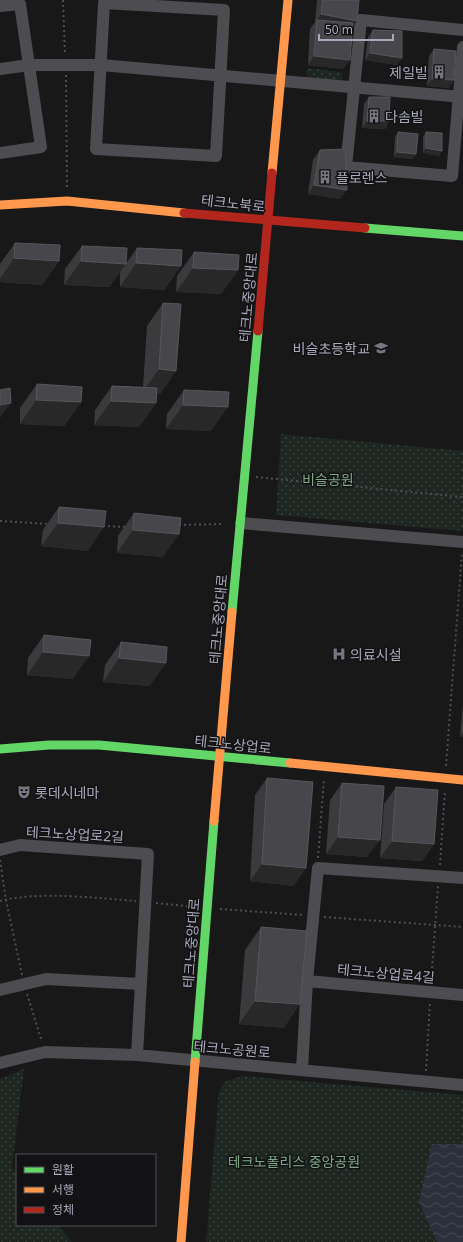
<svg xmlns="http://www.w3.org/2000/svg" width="463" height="1242" viewBox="0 0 463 1242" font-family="'Noto Sans','Noto Sans KR',sans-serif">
<defs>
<pattern id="park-dots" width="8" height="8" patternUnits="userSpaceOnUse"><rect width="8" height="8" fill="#1d2620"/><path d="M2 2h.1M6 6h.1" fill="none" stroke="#3b433e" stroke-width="1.8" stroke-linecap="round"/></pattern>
<pattern id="water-waves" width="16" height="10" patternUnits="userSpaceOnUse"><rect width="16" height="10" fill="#2a313b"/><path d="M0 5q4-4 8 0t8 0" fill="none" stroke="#464c55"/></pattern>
</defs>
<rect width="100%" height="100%" fill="#181818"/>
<!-- park -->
<path fill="url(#park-dots)" d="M307 68 342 72 341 87 306 83Z
M281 434 463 451V531L276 515Z
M24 1069 12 1168 17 1174V1225H58L72 1242H0V1079Z
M243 1076 463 1095V1242H206L219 1091 226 1081Z"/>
<!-- water -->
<path fill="url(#water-waves)" d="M432 1144H463V1242H437L419 1202Z"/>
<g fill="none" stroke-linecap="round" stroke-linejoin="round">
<!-- path -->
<path stroke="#4e4e53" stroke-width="2" stroke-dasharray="2 3" stroke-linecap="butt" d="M63 0 65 55
M66 75 67 189
M256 477 463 497
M0 521 49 524
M179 525 224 524
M103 526 127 527
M446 766 462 552
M318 858 324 779
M0 860 6 900 22 975
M440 865 445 790
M0 901C37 891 97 898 136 901
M156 903 196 907
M220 909 303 915
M324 917 463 927
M431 983 438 886
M27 994 42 1042
M426 1071 430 1001"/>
<!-- street -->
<path stroke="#4c4c51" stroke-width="12" d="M104 3 224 10 216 156 96 149Z
M0 6 20 4 41 147 0 153
M463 30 361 20 346 167 452 176 463 47
M0 69 30 65H101L463 97
M241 523 463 542
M0 850 20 845 148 854 137 1055
M307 981 463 995
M0 990 46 979 141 984
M0 1063 45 1052 137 1055 463 1085
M302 1070 307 981 318 868 463 878"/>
<!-- fast -->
<path stroke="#63d668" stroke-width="9" d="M365 228 463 236
M232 612 258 331
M0 749 49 745H99L290 763
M195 1062 214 821"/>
<!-- slow -->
<path stroke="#ff974d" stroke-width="9" d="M272 173 288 0
M0 205 67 201 184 213
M290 763 463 780
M214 821 232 612
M181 1242 195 1062"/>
<!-- jam -->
<path stroke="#b3261e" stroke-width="9" d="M184 213 365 228
M258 331 272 173"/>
</g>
<!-- wall -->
<path fill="#3b3b3d" d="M317 0H359L343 69 308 65 310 29 315 22Z
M373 30 402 58 397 65 365 60 368 37Z
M434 49 449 88 427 86 429 56Z
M369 97 389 121 385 129 362 128 364 104Z
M398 132 413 159 394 157 395 137Z
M426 132 442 151 439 156 423 153V137Z
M320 150 340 199 308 194 313 160Z
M15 243 59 261 42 285 0 282V264Z
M82 246 126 264 109 287 64 285 65 269Z
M137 248 181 266 164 290 120 287V272Z
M194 252 238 270 221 294 176 292 177 276Z
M163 303 176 371 160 394H157L156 403 139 427 94 425 95 410 112 386 143 387 147 326Z
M37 384 81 402 64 426 20 424V408Z
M184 390 211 431 166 429 167 414Z
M59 507 88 551 41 546 43 530Z
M134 513 163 557 117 553 118 536Z
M44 635 73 679 27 675 28 658Z
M121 642 150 686 103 682 105 665Z
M463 704V737H460Z
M267 778 294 886 250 881 255 795Z
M342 783 367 857 326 854 330 800Z
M396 787 434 844 422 861 380 858 384 804Z
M261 927 284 1028 239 1024 245 950Z"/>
<!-- shaded-wall -->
<path fill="#282829" d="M321 14 357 21 350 30 317 21Z
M370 53 402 58 397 65 365 60Z
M314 56 350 60 343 69 308 65Z
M432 79 454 80 449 88 427 86Z
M367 121H389L385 129 362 128Z
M426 148 442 151 439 156 423 153Z
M397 152 416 154 413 159 394 157Z
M314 185 347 190 340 199 308 194Z
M14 258 59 261 42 285 0 282V279Z
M81 261 126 264 109 287 64 285Z
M136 263 181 266 164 290 120 287Z
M193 268 238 270 221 294 176 292Z
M159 369 176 371 160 394 142 393Z
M36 400 81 402 64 426 20 424Z
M111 401 156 403 139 427 94 425Z
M11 403 0 418V405Z
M183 405 228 407 211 431 166 429Z
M58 523 104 527 88 551 41 546Z
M133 530 179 534 163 557 117 553Z
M43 652 89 656 73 679 27 675Z
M119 658 166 663 150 686 103 682Z
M463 732V737H460Z
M338 837 380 840 367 857 326 854Z
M392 841 434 844 422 861 380 858Z
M262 864 306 868 294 886 250 881Z
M255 1001 300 1004 284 1028 239 1024Z"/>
<!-- building -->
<path fill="#47474b" stroke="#56575c" d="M323 0H359L357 21 321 14Z
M317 20 353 23 350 60 314 56Z
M373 30 402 31V58L370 53Z
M434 49 456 51 454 80 432 79Z
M369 97H390L389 121H367Z
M398 132 418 134 416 154 397 152Z
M426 132 442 133V151L426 148Z
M345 149 347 190 314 185 320 150Z
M15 243 60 245 59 261 14 258Z
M82 246 127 248 126 264 81 261Z
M137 248 182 250 181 266 136 263Z
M194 252 239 255 238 270 193 268Z
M163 303 181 304 176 371 159 369Z
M37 384 82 387 81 402 36 400Z
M112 386 157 388 156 403 111 401Z
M10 388 11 403 0 405V390Z
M184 390 229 392 228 407 183 405Z
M59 507 106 511 104 527 58 523Z
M134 513 181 518 179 534 133 530Z
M44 635 91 640 89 656 43 652Z
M121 642 167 647 166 663 119 658Z
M267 778 313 782 306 868 262 864Z
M342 783 384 786 380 840 338 837Z
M396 787 438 790 434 844 392 841Z
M261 927 307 931 300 1004 255 1001Z"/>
<!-- icons -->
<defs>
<g id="building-bare" transform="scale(1.08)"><path d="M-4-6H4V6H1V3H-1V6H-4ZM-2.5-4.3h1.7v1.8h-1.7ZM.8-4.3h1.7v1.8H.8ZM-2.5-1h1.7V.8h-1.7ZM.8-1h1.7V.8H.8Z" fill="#767781" stroke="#121214" stroke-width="2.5" paint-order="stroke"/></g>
<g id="school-bare" transform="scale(1.08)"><path d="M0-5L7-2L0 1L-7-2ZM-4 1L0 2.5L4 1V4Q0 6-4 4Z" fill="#767781" stroke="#121214" stroke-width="2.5" paint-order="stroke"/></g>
<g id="hospital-bare" transform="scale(1.08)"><path d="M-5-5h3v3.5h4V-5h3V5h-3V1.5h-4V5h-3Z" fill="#767781" stroke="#121214" stroke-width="2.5" paint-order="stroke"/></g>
<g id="theatre-bare" transform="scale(1.08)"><path d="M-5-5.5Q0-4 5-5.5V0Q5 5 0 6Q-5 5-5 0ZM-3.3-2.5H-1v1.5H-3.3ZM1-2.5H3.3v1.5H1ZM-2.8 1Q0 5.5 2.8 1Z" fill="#767781" stroke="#121214" stroke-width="2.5" paint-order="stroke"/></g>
</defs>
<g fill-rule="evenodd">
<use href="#building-bare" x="439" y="72"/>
<use href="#building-bare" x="374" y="116"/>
<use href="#building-bare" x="325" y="177"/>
<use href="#school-bare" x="381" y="348"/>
<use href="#hospital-bare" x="339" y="654"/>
<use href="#theatre-bare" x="24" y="792"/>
</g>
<g text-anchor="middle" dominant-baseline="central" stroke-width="3" stroke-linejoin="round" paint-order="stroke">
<!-- poi labels -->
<g font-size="14" fill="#a8aaba" stroke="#121214" text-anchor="start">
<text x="428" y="72" text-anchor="end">제일빌</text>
<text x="385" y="116">다솜빌</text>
<text x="336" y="177">플로렌스</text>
<text x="370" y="348" text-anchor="end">비슬초등학교</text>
<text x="350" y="654">의료시설</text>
<text x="35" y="792">롯데시네마</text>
</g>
<!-- street labels -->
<g font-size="14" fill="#a8aaba" stroke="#121214">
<text transform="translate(233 203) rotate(6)">테크노북로</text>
<text transform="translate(248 297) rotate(-85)">테크노중앙대로</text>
<text transform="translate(218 619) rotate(-85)">테크노중앙대로</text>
<text transform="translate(233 744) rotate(6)">테크노상업로</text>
<text transform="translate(75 834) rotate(3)">테크노상업로2길</text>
<text transform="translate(191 943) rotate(-86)">테크노중앙대로</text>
<text transform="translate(386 973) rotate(5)">테크노상업로4길</text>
<text transform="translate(232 1049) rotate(5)">테크노공원로</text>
</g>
<!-- park labels -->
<g font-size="14" fill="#7ea788" stroke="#121214">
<text x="328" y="479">비슬공원</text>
<text x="294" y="1161">테크노폴리스 중앙공원</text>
</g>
</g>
<!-- legend -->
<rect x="16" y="1154" width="140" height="72" fill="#121214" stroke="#4e4f56"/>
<rect x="24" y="1167" width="20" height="6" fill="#63d668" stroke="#4e4f56"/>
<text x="52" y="1174" font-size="12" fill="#a8aaba">원활</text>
<rect x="24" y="1187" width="20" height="6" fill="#ff974d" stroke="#4e4f56"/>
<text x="52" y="1194" font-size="12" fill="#a8aaba">서행</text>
<rect x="24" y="1207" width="20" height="6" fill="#b3261e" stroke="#4e4f56"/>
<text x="52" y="1214" font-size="12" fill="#a8aaba">정체</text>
<!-- scale -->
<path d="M319 34v6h74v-6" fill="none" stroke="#a8aaba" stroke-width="2"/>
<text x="325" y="34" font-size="12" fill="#a8aaba" stroke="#121214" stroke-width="3" paint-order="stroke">50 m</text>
</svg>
